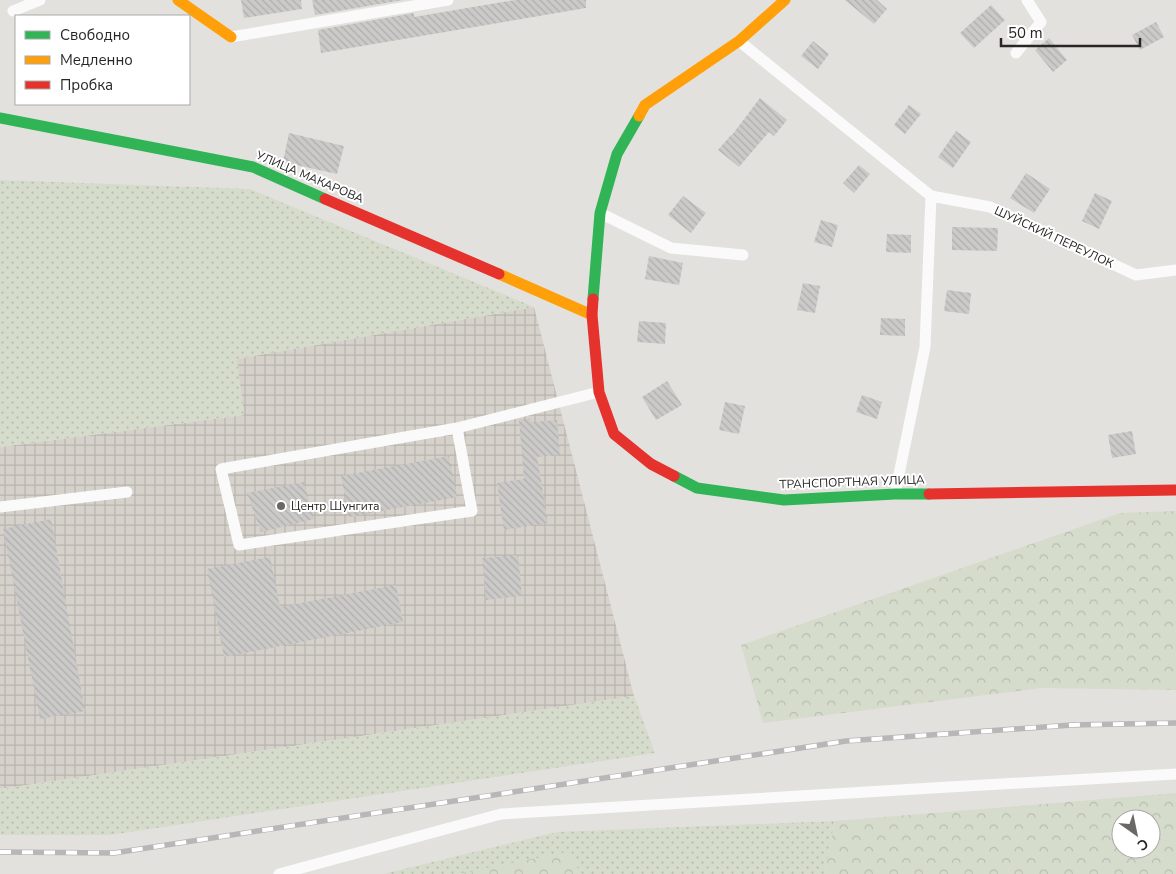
<svg xmlns="http://www.w3.org/2000/svg" width="1176" height="874" viewBox="0 0 1176 874" font-family="'Nunito Sans',sans-serif">
<defs>
<pattern id="industrial-grid" width="8" height="8" patternUnits="userSpaceOnUse" patternTransform="scale(1.25)"><rect width="8" height="8" fill="#d6d2cb"/><path d="M0 4h8M4 0v8" fill="none" stroke="#b8b4ae"/></pattern>
<pattern id="green-dots" width="8" height="8" patternUnits="userSpaceOnUse" patternTransform="scale(1.25)"><rect width="8" height="8" fill="#d6dccc"/><path d="M2 2h.1M6 6h.1" fill="none" stroke="#b8bdaf" stroke-width="1.8" stroke-linecap="round"/></pattern>
<pattern id="forest-crowns" width="20" height="18" patternUnits="userSpaceOnUse" patternTransform="scale(1.25)"><rect width="20" height="18" fill="#d6dccc"/><path d="M2 6a3 3 0 1 1 6 0M12 15a3 3 0 1 1 6 0" fill="none" stroke="#b8bdaf"/></pattern>
<pattern id="building-back-hatch" width="6" height="6" patternUnits="userSpaceOnUse" patternTransform="scale(1.25)"><rect width="6" height="6" fill="#cbcac8"/><path d="M-1 5l2 2M0 0l6 6M5-1l2 2" fill="none" stroke="#aeaeac"/></pattern>
</defs>
<rect width="100%" height="100%" fill="#e3e1de"/>
<!-- industrial -->
<path fill="url(#industrial-grid)" d="M534 307 634 696 0 789V447L244 415 236 359Z"/>
<!-- green -->
<path fill="url(#green-dots)" d="M0 180 250 189 534 307 237 359 244 415 0 447Z
M634 696 655 753 110 835H0V789Z
M835 821 824 874H383L557 832Z"/>
<!-- forest -->
<path fill="url(#forest-crowns)" fill-rule="evenodd" d="M1176 511V690L1041 688 763 723 741 645 1120 513Z
M1176 793V874H824L835 821ZM1121 819H1151V849H1121Z
M571 851 580 874H457Z"/>
<!-- building -->
<path fill="url(#building-back-hatch)" d="M241 0H301L302 9 244 18Z
M312 0H403L315 15Z
M515 0H586V8L321 53 318 30 414 13V17Z
M845 0H877L887 9 874 24Z
M991 5 1005 20 974 48 960 33Z
M1156 22 1164 37 1140 50 1132 35Z
M1049 38 1067 60 1053 72 1035 50Z
M813 41 829 54 818 69 801 56Z
M760 98 787 120 774 136 769 132 739 167 718 150 731 135H732Z
M909 105 921 114 905 134 894 125Z
M956 131 971 142 953 168 938 157Z
M289 133 344 146 337 174 283 162Z
M859 165 870 174 854 193 843 183Z
M1026 173 1050 189 1034 213 1010 198Z
M1095 193 1112 201 1099 229 1082 221Z
M683 196 706 213 691 233 668 215Z
M821 220 838 225 832 247 814 242Z
M952 227 998 228 997 251 952 250Z
M887 234 911 235V253L886 252Z
M649 256 683 263 679 285 645 279Z
M803 283 820 286 815 313 797 310Z
M947 290 971 293 969 314 944 311Z
M881 318 905 319V336L880 335Z
M639 321 666 323 665 344 637 342Z
M667 381 682 405 656 420 642 397Z
M862 395 882 402 877 419 856 412Z
M725 402 745 406 739 434 719 430Z
M530 418 531 422 557 420 560 455 537 457 548 523 504 530 497 483 524 479 519 420Z
M1132 431 1136 454 1112 458 1108 435Z
M449 456 457 497 349 517 341 476Z
M304 482 314 519 261 532 247 493Z
M51 519 85 711 40 719 3 529Z
M518 555 522 596 486 600 482 558Z
M270 557 280 607 396 585 403 622 224 657 207 569Z"/>
<g fill="none" stroke-linecap="round" stroke-linejoin="round">
<!-- lane -->
<path stroke="#fbfafa" stroke-width="11" d="M13 11 40 0
M231 37 448 0
M739 41 931 196 925 347 895 494
M1016 53 1041 22 1027 0
M931 196 990 207 1136 275 1176 270
M600 213 671 248 743 255
M457 428 472 511 239 545 221 469 457 428 599 392
M0 507 127 492
M279 874 501 814 949 787 1176 774"/>
<!-- fast -->
<path stroke="#30b455" stroke-width="11" d="M0 118 253 167 325 199
M593 299 600 213 617 154 639 116
M674 476 697 488 784 500 895 494H929"/>
<!-- slow -->
<path stroke="#ff9f0a" stroke-width="11" d="M178 0 231 37
M639 116 645 105 739 41 785 0
M499 274 592 315"/>
<!-- jam -->
<path stroke="#e5322d" stroke-width="11" d="M325 199 499 274
M593 299 592 315 599 392 614 434 651 464 674 476
M929 494 1176 490"/>
<!-- rail casing -->
<g stroke="#b8b7b7" stroke-width="5.5">
<path id="rail" d="M0 852 114 853 846 741 1072 725 1176 723"/>
</g>
<!-- rail -->
<use href="#rail" stroke="#fff" stroke-width="4" stroke-dasharray="11" stroke-linecap="butt"/>
</g>
<!-- markers -->
<circle fill="#696866" stroke="#fff" stroke-width="2" cx="281" cy="506" r="5"/>
<g text-anchor="middle" dominant-baseline="central" stroke-width="4" stroke-linejoin="round" paint-order="stroke">
<!-- street labels -->
<g font-size="12" fill="#282726" stroke="#fff">
<text transform="translate(310 177) rotate(23)">УЛИЦА МАКАРОВА</text>
<text transform="translate(1054 237) rotate(25)">ШУЙСКИЙ ПЕРЕУЛОК</text>
<text transform="translate(852 482) rotate(-2)">ТРАНСПОРТНАЯ УЛИЦА</text>
</g>
<!-- poi labels -->
<g font-size="12" fill="#282726" stroke="#fff" text-anchor="start">
<text x="291" y="506">Центр Шунгита</text>
</g>
</g>
<!-- legend -->
<rect x="15" y="15" width="175" height="90" fill="#ffffff" stroke="#a9a9a8"/>
<rect x="25" y="31" width="25" height="8" fill="#30b455" stroke="#a9a9a8"/>
<text x="60" y="40" font-size="15" fill="#282726">Свободно</text>
<rect x="25" y="56" width="25" height="8" fill="#ff9f0a" stroke="#a9a9a8"/>
<text x="60" y="65" font-size="15" fill="#282726">Медленно</text>
<rect x="25" y="81" width="25" height="8" fill="#e5322d" stroke="#a9a9a8"/>
<text x="60" y="90" font-size="15" fill="#282726">Пробка</text>
<!-- north arrow -->
<g transform="translate(1136 834) rotate(147)"><circle r="24" fill="#ffffff" stroke="#a9a9a8"/>
<path d="M0-4L9 19L0 12L-9 19Z" fill="#696866"/>
<text y="-8" font-size="14" font-weight="bold" text-anchor="middle" fill="#282726">С</text>
</g>
<!-- scale -->
<path d="M1001 38v8h139v-8" fill="none" stroke="#282726" stroke-width="2.5"/>
<text x="1008" y="38" font-size="15" fill="#282726" stroke="#ffffff" stroke-width="4" paint-order="stroke">50 m</text>
</svg>
